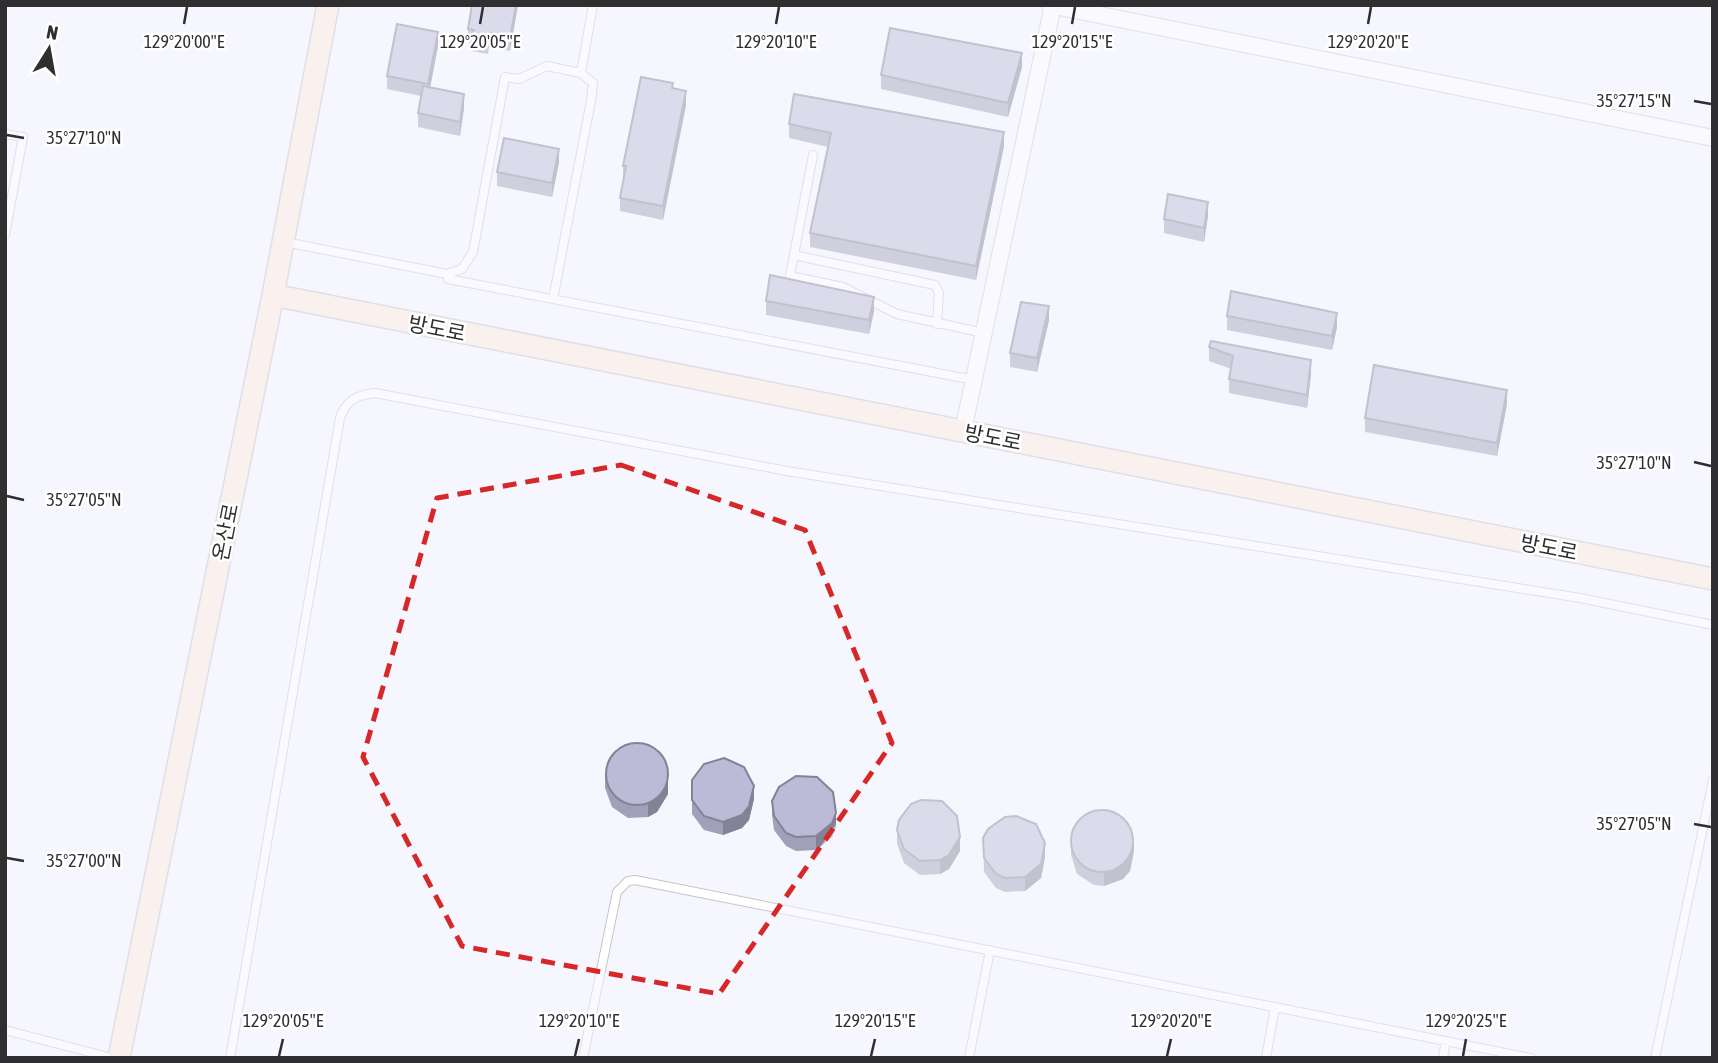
<svg xmlns="http://www.w3.org/2000/svg" width="1718" height="1063" viewBox="0 0 1718 1063" font-family="'Asap Condensed','Noto Sans KR',sans-serif">
<rect width="100%" height="100%" fill="#f6f6fe"/>
<g fill="none" stroke-linecap="round" stroke-linejoin="round">
<!-- lane casing -->
<g stroke="#c5c4cc" stroke-width="10">
<path id="lane" d="M5 134 23 137 5 235
M813 155 790 276 843 287 897 314 984 333
M285 242 447 274 462 269 473 252 505 77 519 79 547 66 581 73 593 5
M794 255 935 285 939 293 937 324
M447 274 448 279 974 380
M553 299 591 101 593 83 581 73
M5 1030 112 1058
M230 1058 340 418C346 400 357 395 375 393L787 471 1580 598 1713 625
M583 1058 617 892 628 881 635 880 1531 1058
M969 1058 990 950
M1266 1058 1275 1007
M1443 1058 1446 1041
M1655 1058 1713 780"/>
</g>
<!-- street casing -->
<g stroke="#c5c4cc" stroke-width="18">
<path id="street" d="M1050 5 1713 138
M963 431 1053 5"/>
</g>
<!-- secondary casing -->
<g stroke="#c5c4cc" stroke-width="24">
<path id="secondary" d="M273 295 1713 579
M119 1058 273 295 328 5"/>
</g>
<!-- lane -->
<use href="#lane" stroke="#fff" stroke-width="8"/>
<!-- street -->
<use href="#street" stroke="#fff" stroke-width="16"/>
<!-- secondary -->
<use href="#secondary" stroke="#fee8da" stroke-width="21"/>
</g>
<!-- wall -->
<path fill="#a2a0b9" d="M518 5 510 51 489 47 488 54 472 51V43H468V29Z
M438 46 430 88 464 108 460 136 418 127V113L421 96 387 89V76Z
M1022 67 1008 117 881 89V75Z
M673 88 686 105 663 220 620 211V198L623 180V166Z
M789 124 1004 146 976 280 810 247V233L828 147 789 138Z
M559 162 552 197 497 186V172Z
M1208 216 1204 242 1164 233V219Z
M766 301 874 311 869 334 766 315Z
M1227 316 1337 327 1332 350 1227 330Z
M1049 320 1037 372 1010 367V353Z
M1209 347 1311 374 1307 408 1229 393V379L1231 369 1209 361Z
M1507 404 1497 456 1365 432V418Z
M605 774 668 794 657 812 648 817 628 818 612 807 605 788Z
M692 780 754 799 749 820 742 828 723 835 704 830 692 814Z
M772 801 836 827 832 837 816 850 796 851 786 846 774 830 772 815Z
M897 830 960 851 949 869 940 874 920 875 904 863 897 844Z
M983 838 1045 857 1041 878 1025 891 1005 892 996 888 984 872Z
M1071 841 1134 851 1130 871 1123 879 1104 886 1094 885 1077 874 1071 855Z"/>
<!-- shaded-wall -->
<path fill="#848296" d="M516 5H518L510 51V37Z
M438 32V46L428 98V84Z
M1022 53V67L1008 117V103Z
M686 91V105L663 220V206Z
M464 94V108L460 136V122Z
M1004 132V146L976 280V266Z
M559 149V162L552 197V183Z
M1208 202V216L1204 242V228Z
M874 297V311L869 334V320Z
M1049 306V320L1037 372V358Z
M1337 313V327L1332 350V336Z
M1311 360V374L1307 408V395Z
M1507 390V404L1497 456V443Z
M668 780V794L657 812 648 817V803Z
M754 786V799L749 820 742 828 723 835V822Z
M836 813V827L832 837 816 850V836Z
M960 837V851L949 869 940 874V860Z
M1134 837V851L1130 871 1123 879 1104 886V873Z
M1045 843V857L1041 878 1025 891V877Z"/>
<!-- building -->
<path fill="#bcbad7" stroke="#848296" stroke-width="2" d="M472 5H516L510 37 489 33 488 40 472 37 474 30 468 29Z
M397 24 438 32 428 84 387 76Z
M890 28 1022 53 1008 103 881 75Z
M641 77 673 83 672 88 686 91 663 206 620 198 626 166H623Z
M423 86 464 94 460 122 418 113Z
M794 94 1004 132 976 266 810 233 831 133 789 124Z
M504 138 559 149 552 183 497 172Z
M1168 194 1208 202 1204 228 1164 219Z
M770 275 874 297 869 320 766 301Z
M1231 291 1337 313 1332 336 1227 316Z
M1021 302 1049 306 1037 358 1010 353Z
M1211 341 1311 360 1307 395 1229 379 1233 356 1209 347Z
M1374 365 1507 390 1497 443 1365 418Z
M606 774a31 31 0 1 1 62 0a31 31 0 1 1-62 0Z
M724 758 744 767 754 786 749 806 742 815 723 822 704 816 692 800V780L704 764Z
M796 776 817 777 833 792 836 813 832 823 816 836 796 837 786 833 774 816 772 801 779 787Z
M921 800 942 801 957 816 960 837 949 855 940 860 920 861 904 849 897 830 899 820 911 804Z
M1071 841a31 31 0 1 1 62 0a31 31 0 1 1-62 0Z
M1016 816 1036 824 1045 843 1041 864 1025 877 1005 878 996 874 984 858 983 838 988 829 1005 817Z"/>
<!-- marked area -->
<path d="M0 0H1718V1063H0ZM621 465 805 530 892 743 719 994 462 946 363 757 437 498Z" fill="#f6f6fe" fill-opacity=".55" fill-rule="evenodd"/>
<path fill="none" stroke="#d62828" stroke-width="5" stroke-dasharray="14 9" stroke-linejoin="round" d="M621 465 805 530 892 743 719 994 462 946 363 757 437 498Z"/>
<!-- ticks -->
<path fill="none" stroke="#2f2f32" stroke-width="2.5" d="M184 24 187 7M480 24 483 7M776 24 779 7M1072 24 1075 7M1368 24 1371 7M1694 101 1711 104M7 135 24 138M1694 462 1711 466M7 496 24 500M1694 824 1711 827M7 858 24 861M279 1056 283 1039M575 1056 579 1039M871 1056 875 1039M1167 1056 1171 1039M1463 1056 1466 1039"/>
<g text-anchor="middle" dominant-baseline="central" stroke-width="5" stroke-linejoin="round" paint-order="stroke">
<!-- street labels -->
<g font-size="21" fill="#2f2f32" stroke="#fff">
<text transform="translate(437 328) rotate(11)">방도로</text>
<text transform="translate(993 437) rotate(11)">방도로</text>
<text transform="translate(225 532) rotate(-79)">온산로</text>
<text transform="translate(1549 547) rotate(11)">방도로</text>
</g>
</g>
<g font-size="18" text-anchor="middle" fill="#2f2f32" stroke="#fff" stroke-width="5" stroke-linejoin="round" paint-order="stroke">
<text x="184" y="48">129°20'00"E</text>
<text x="480" y="48">129°20'05"E</text>
<text x="776" y="48">129°20'10"E</text>
<text x="1072" y="48">129°20'15"E</text>
<text x="1368" y="48">129°20'20"E</text>
<text x="1634" y="107">35°27'15"N</text>
<text x="84" y="144">35°27'10"N</text>
<text x="1634" y="469">35°27'10"N</text>
<text x="84" y="506">35°27'05"N</text>
<text x="1634" y="830">35°27'05"N</text>
<text x="84" y="867">35°27'00"N</text>
<text x="283" y="1027">129°20'05"E</text>
<text x="579" y="1027">129°20'10"E</text>
<text x="875" y="1027">129°20'15"E</text>
<text x="1171" y="1027">129°20'20"E</text>
<text x="1466" y="1027">129°20'25"E</text>
</g>
<!-- border -->
<rect width="1718" height="1063" fill="none" stroke="#2f2f32" stroke-width="14"/>
<!-- north arrow -->
<g transform="translate(49 49) rotate(11)" stroke="#ffffff" stroke-width="5" paint-order="stroke">
<path d="M0-5L12 26L0 18L-12 26Z" fill="#2f2f32"/>
<text y="-10" font-size="19" font-weight="bold" text-anchor="middle" fill="#2f2f32">N</text>
</g>
</svg>
